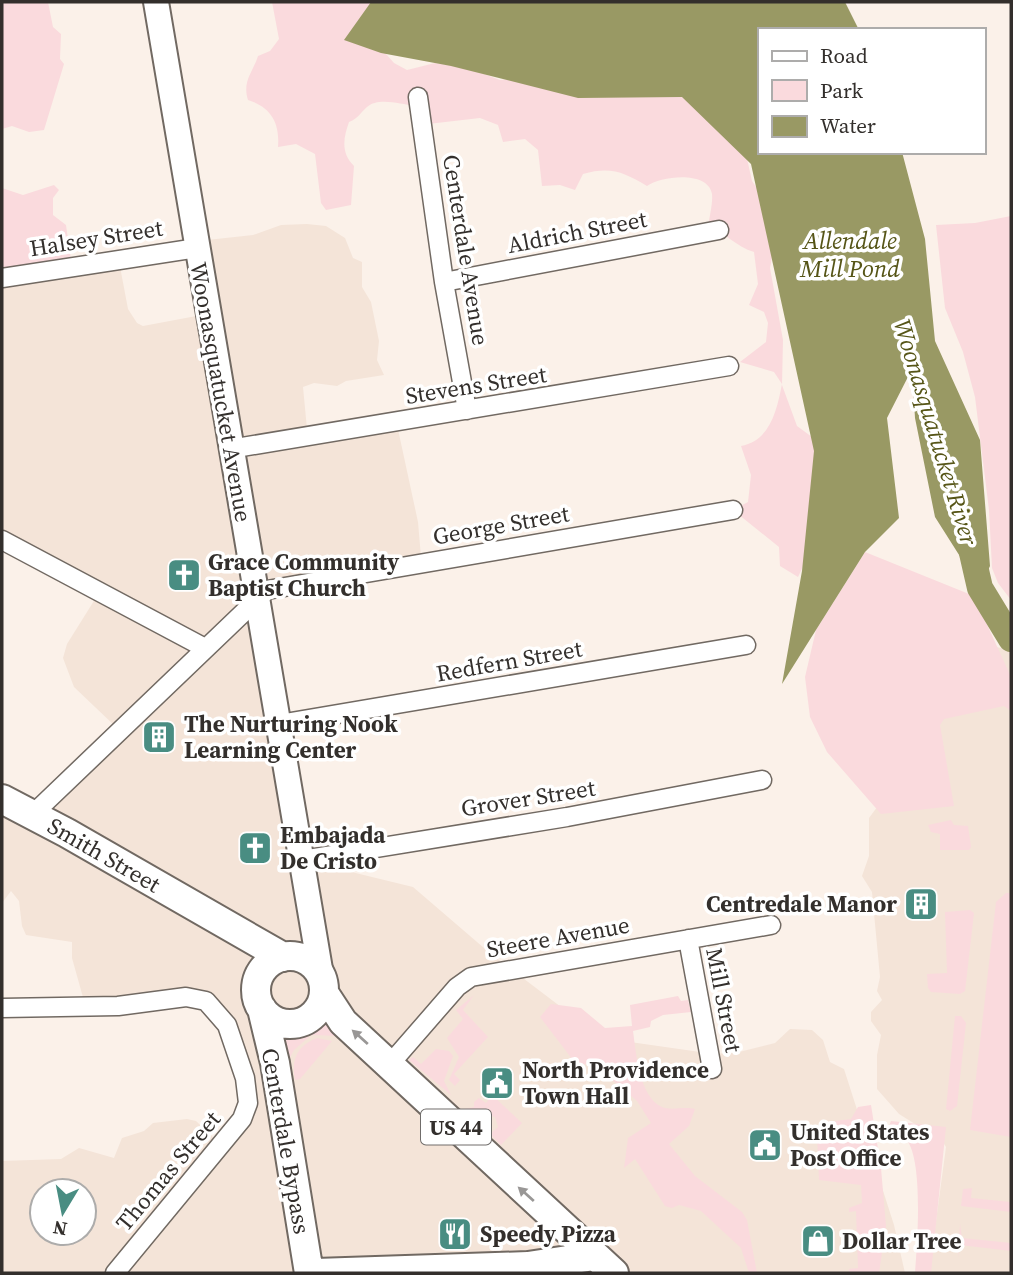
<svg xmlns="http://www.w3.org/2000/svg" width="1013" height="1275" viewBox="0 0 1013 1275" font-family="'Source Serif 4',serif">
<rect width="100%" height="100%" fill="#fbf1e9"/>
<!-- built -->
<path fill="#f4e4d8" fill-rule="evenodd" d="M307 224 326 226 345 238 353 258 362 262V287L371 302 379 341 377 360 384 375 346 381 337 386 314 383 303 387 307 429 396 420 418 522 421 557 258 592 309 874 331 867 413 887 491 954 602 1038 714 1054 739 1052 775 1043 790 1029 812 1030 823 1040 830 1062 844 1069 894 1225 905 1273H2V1161L61 1159 79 1148 114 1158 122 1138 144 1131 153 1123 187 1119 196 1121 220 1144 247 1109 216 1005 84 1001 72 958V942L26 935 22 926 19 901 11 891 2 903V796L27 808 116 727 74 687 63 658 67 644 102 588 2 534V273L118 256 128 309 137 323 143 326 207 314 198 241 253 235 281 225ZM42 1191H84V1233H42Z
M996 647 1011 650V1273H929L946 1147 938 1134 923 1129 899 1114 877 1089V1055L881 1035 871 1021V1012L882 1000 877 991 880 977 872 892 862 876 869 856V818Z"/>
<!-- green -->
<path fill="#fadadd" d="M2 2H48L53 27 61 34 60 59 64 64 44 130 29 132 12 126 2 129Z
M272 2H381L379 46 394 63 407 70 435 63 466 67 500 80 650 65 744 145 752 181 769 206 776 236 770 268 783 340 782 385 797 426 827 448 808 556 798 577 780 566 779 547 733 510 748 502 751 475 741 446C770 441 777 410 782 384L774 372 740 362 766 342 768 323 764 312 749 305 758 284 754 252C736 247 726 232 708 228 709 218 713 204 712 194 708 170 661 176 647 186 624 172 610 166 583 174L575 190 560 185 542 186 538 150 525 139 503 142 498 125 480 118 428 124 414 106C401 104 378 97 367 107 360 113 359 118 349 122 343 139 341 153 354 166L351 205 326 210 321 203 315 154 296 144 278 147C280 123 271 107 248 100 242 81 253 72 258 56L270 51 279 39Z
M54 185 59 190 53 198V215L66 225 71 260 2 273V188L23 195Z
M1011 216V600L998 583 992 568 989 510 975 397 963 352 945 308 936 225 975 223Z
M865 552 974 596 1011 677V711L1004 706 944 719 940 725 954 806 881 814 827 752 810 717 805 677 816 630Z
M951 820 954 825 968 826 971 847 969 850H940V834L931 832 928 825Z
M1006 893H1011V1137L970 1130 996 902Z
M970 910 974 913 965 991 960 994 931 992 928 988 927 974 947 973 945 912Z
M474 995 463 1010 488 1037 454 1074 460 1080 455 1086 449 1080 459 1057 447 1038 463 1019 456 1010Z
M678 996 681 1001 688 1000 691 1012 663 1015 651 1021 650 1027 633 1031C636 1052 639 1097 662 1107 671 1111 685 1106 695 1109L689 1126 669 1144 695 1176 742 1212 747 1220 757 1273H749L741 1248 701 1211 679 1205 672 1208 665 1206 635 1159 624 1168 628 1138 651 1123 637 1101 590 1061 579 1068 540 1017 551 1004 581 1008 605 1028 632 1026 630 1005Z
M955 1016H961L966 1023 957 1106 950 1111 946 1109Z
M327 1020 340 1036 311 1035 294 1050 287 1063 280 1035 309 1032Z
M317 1038 332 1041 300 1079 295 1080C291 1059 297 1046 317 1038Z
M436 1049 449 1051 453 1056 444 1081 451 1095 409 1060 413 1057 421 1064Z
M492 1095 522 1123 501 1145 490 1134 498 1127 495 1117 488 1115 478 1123 465 1109 474 1107V1102L479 1098 486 1103Z
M871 1105 881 1168 886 1226 879 1273H849V1269L858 1268 856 1211 849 1212V1208L862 1203 861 1185 819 1180 817 1135 828 1134 827 1122 851 1119 858 1107Z
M891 1121 946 1127 931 1273H915C917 1246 924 1160 906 1139 902 1134 894 1130 889 1126Z
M972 1188 971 1198 1011 1202V1212L961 1206 963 1189Z
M960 1224 962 1238 1011 1243V1251L960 1245 958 1258Z"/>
<!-- water -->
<path fill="#999964" d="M371 2H845L859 30H759V152H902L925 239 935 341 980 440 990 566 980 588 935 517 915 418 912 369 887 418 899 518 865 552 782 684 802 571 814 451 751 164 682 97 578 98 451 66 381 53 344 40Z"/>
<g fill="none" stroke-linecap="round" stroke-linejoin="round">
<!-- river -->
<path stroke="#999964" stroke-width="26" d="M972 553 980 588 1011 639"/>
<!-- street casing -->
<g stroke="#716962" stroke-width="21">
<path id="street" d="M418 97 444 282 467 410
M2 278 197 248
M444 282 719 230
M230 449 729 366
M2 540 205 648
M279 724 746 645
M32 815 267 590 733 510
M302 860 567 817 762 780
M688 939 712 1069
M2 1008 118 1006 186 997 206 1001 227 1025 245 1078 248 1103 242 1119 115 1273
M390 1064 457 987 471 977 771 925"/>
</g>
<!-- secondary casing -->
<g stroke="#716962" stroke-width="28">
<path id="secondary" d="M156 2 321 975"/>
</g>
<!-- primary casing -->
<g stroke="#716962" stroke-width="32">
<path id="primary" d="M2 799 67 833 283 957
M256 990a34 34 0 1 1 68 0a34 34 0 1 1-68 0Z
M324 993 343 1022 614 1273
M262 1009 275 1063 309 1273
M316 1273 528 1266 594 1256"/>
</g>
<!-- street -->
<use href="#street" stroke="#fff" stroke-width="18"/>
<!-- secondary -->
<use href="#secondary" stroke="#fff" stroke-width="24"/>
<!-- primary -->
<use href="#primary" stroke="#fff" stroke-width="28"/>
</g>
<!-- one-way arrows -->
<defs><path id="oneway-solid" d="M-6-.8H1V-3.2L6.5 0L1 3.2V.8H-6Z" transform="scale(1.75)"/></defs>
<g fill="#999796">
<use href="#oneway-solid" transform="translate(360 1037) rotate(-138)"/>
<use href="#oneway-solid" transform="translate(526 1194) rotate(-138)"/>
</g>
<!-- icons -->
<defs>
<g id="church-square" transform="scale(1.75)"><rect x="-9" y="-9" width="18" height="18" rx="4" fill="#498d82" stroke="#fff"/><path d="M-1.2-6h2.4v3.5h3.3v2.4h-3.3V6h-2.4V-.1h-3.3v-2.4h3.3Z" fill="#fff"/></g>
<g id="building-square" transform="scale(1.75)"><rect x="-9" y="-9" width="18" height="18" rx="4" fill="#498d82" stroke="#fff"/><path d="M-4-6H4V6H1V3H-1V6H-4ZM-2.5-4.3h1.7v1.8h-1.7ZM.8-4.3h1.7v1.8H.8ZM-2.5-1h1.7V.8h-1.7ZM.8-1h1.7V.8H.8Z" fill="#fff"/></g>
<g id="civic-square" transform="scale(1.75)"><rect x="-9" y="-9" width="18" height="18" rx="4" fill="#498d82" stroke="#fff"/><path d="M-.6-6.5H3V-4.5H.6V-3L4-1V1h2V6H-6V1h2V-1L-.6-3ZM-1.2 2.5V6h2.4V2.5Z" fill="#fff"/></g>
<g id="restaurant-square" transform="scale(1.75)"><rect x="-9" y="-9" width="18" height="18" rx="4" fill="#498d82" stroke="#fff"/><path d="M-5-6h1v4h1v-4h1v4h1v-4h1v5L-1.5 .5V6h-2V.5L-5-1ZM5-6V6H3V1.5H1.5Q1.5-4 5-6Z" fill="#fff"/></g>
<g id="shop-square" transform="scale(1.75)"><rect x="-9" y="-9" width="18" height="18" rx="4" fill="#498d82" stroke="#fff"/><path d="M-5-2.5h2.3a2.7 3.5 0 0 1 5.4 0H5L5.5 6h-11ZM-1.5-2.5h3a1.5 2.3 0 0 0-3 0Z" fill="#fff"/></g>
</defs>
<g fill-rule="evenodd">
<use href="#church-square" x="184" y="575"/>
<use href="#building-square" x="159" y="737"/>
<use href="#church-square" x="255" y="848"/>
<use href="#building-square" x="921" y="904"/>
<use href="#civic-square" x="497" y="1083"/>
<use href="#civic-square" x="765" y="1145"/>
<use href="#restaurant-square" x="455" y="1234"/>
<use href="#shop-square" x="818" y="1241"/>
</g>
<g text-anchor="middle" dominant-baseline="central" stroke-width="7" stroke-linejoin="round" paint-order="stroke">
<!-- shield labels -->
<rect fill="#fff" stroke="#706d6b" stroke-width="2" x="421" y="1109.5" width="70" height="35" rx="5"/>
<g font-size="21" font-weight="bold" fill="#332f2c">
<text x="456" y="1127">US 44</text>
</g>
<!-- street labels -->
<g font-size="23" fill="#332f2c" stroke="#fff">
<text transform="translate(577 232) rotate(-11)">Aldrich Street</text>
<text transform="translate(96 238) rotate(-9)">Halsey Street</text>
<text transform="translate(466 250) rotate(81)">Centerdale Avenue</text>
<text transform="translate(476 385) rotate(-9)">Stevens Street</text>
<text transform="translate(221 392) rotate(80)">Woonasquatucket Avenue</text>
<text transform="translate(501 525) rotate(-10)">George Street</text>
<text transform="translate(509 661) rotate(-10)">Redfern Street</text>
<text transform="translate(528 798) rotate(-9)">Grover Street</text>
<text transform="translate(104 855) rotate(30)">Smith Street</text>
<text transform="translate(558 937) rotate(-10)">Steere Avenue</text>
<text transform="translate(724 1000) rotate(79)">Mill Street</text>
<text transform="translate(286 1141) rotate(80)">Centerdale Bypass</text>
<text transform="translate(168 1171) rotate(-50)">Thomas Street</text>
</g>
<!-- poi labels -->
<g font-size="23" font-weight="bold" fill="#332f2c" stroke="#fff" text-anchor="start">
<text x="208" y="562">Grace Community<tspan x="208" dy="26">Baptist Church</tspan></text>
<text x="184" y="724">The Nurturing Nook<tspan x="184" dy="26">Learning Center</tspan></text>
<text x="280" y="835">Embajada<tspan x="280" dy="26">De Cristo</tspan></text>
<text x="897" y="904" text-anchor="end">Centredale Manor</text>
<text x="522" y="1070">North Providence<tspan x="522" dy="26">Town Hall</tspan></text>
<text x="790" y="1132">United States<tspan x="790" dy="26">Post Office</tspan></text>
<text x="480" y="1234">Speedy Pizza</text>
<text x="842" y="1241">Dollar Tree</text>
</g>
<!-- water labels -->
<g font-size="24" font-style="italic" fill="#565517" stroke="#fff">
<text x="850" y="240">Allendale<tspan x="850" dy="28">Mill Pond</tspan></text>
<text transform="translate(936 432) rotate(73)">Woonasquatucket River</text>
</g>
</g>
<!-- border -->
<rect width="1013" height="1275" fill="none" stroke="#332f2c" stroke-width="7"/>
<!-- legend -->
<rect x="758" y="28" width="228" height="126" fill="#ffffff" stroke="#adacab" stroke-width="2"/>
<rect x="772" y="51" width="35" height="10" fill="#ffffff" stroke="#adacab" stroke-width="2"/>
<text x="820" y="63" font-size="21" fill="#332f2c">Road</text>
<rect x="772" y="80" width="35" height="21" fill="#fadadd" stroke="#adacab" stroke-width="2"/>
<text x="820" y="98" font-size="21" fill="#332f2c">Park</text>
<rect x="772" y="116" width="35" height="21" fill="#999964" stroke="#adacab" stroke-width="2"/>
<text x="820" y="133" font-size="21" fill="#332f2c">Water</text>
<!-- north arrow -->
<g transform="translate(63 1212) rotate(190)"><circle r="33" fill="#ffffff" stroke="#adacab" stroke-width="2"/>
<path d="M0-5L12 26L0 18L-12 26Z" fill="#498d82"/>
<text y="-10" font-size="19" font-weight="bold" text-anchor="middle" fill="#332f2c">N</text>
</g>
</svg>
